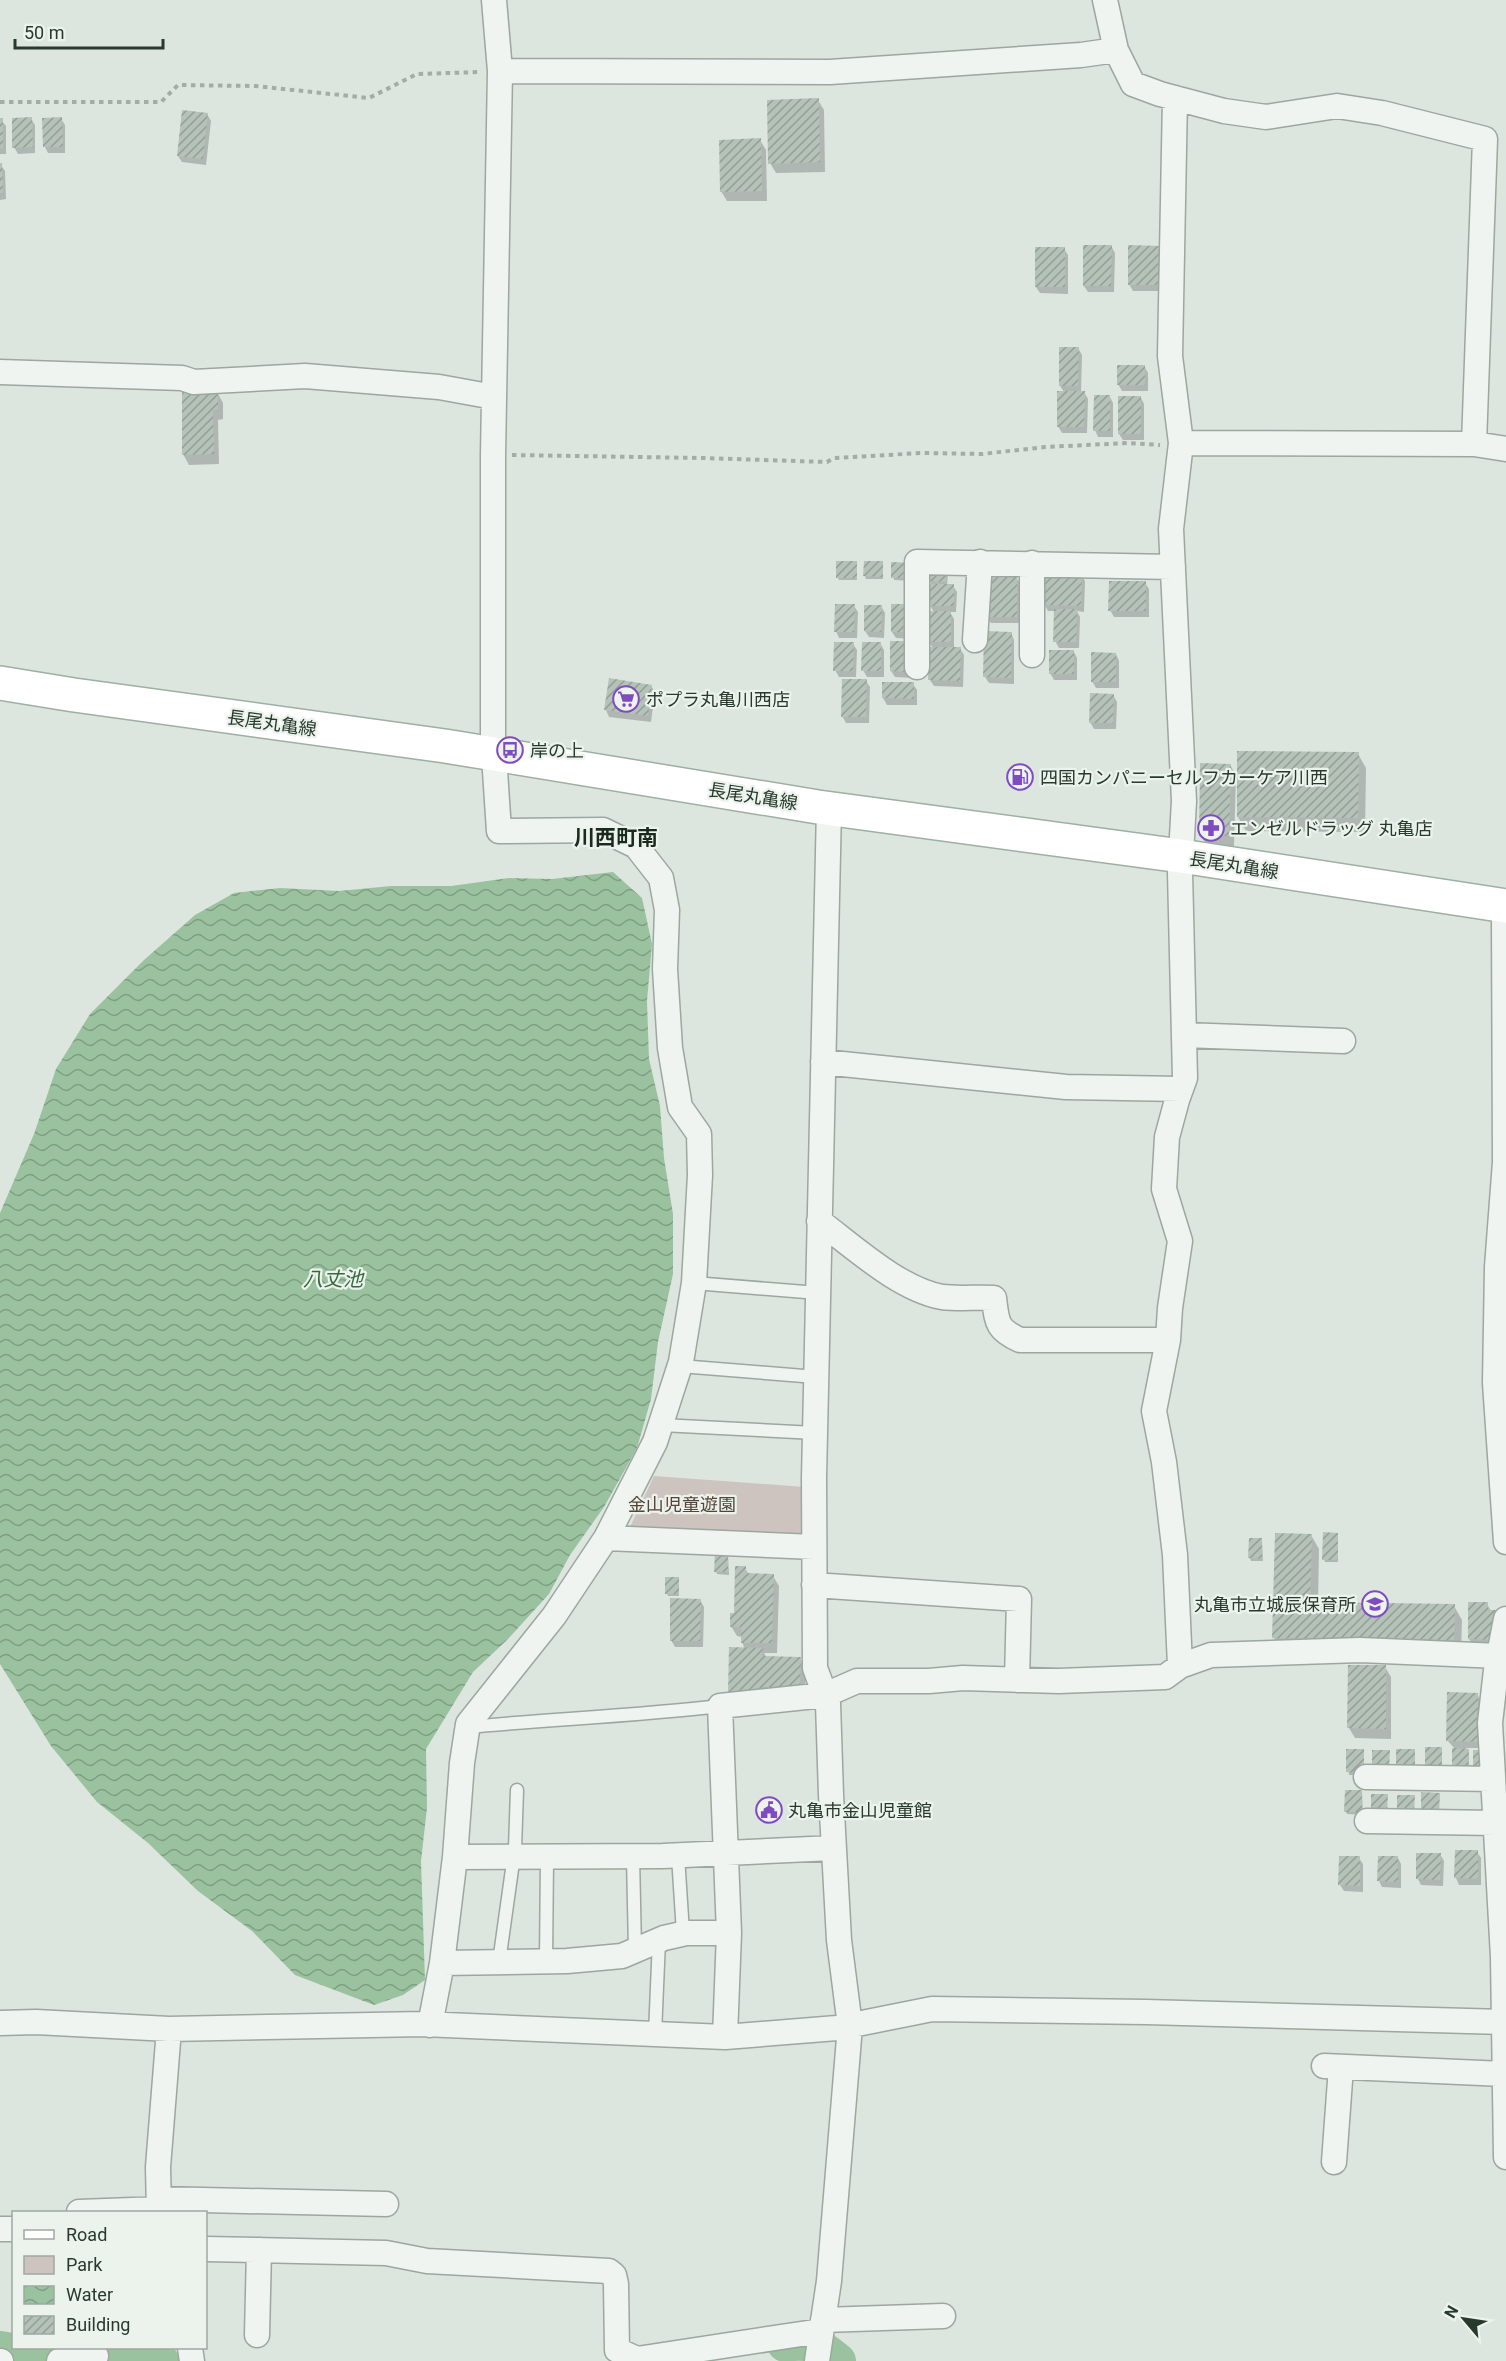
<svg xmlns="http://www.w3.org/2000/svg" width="1506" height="2361" viewBox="0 0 1506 2361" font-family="Roboto,'Noto Sans JP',sans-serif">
<defs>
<pattern id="water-waves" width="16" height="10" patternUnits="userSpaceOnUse" patternTransform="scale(1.5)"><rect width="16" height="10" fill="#9bc29f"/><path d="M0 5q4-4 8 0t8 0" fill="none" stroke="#7e9f82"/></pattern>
<pattern id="building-hatch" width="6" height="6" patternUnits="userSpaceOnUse" patternTransform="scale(1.5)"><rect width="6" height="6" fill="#b5c2b8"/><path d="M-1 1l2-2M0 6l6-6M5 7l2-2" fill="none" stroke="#939f96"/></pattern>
</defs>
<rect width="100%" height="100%" fill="#dde5df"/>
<!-- green -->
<path fill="#cec4bf" d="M654 1476 805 1487 802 1533 794 1538 630 1527Z"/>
<!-- water -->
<path fill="url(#water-waves)" d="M613 872 642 898 652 944 647 1001 649 1059 660 1106 664 1158 673 1214V1274L658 1342 651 1399 637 1448 604 1507 570 1555 549 1594 507 1640 473 1672 426 1749 427 1808 421 1861 425 1980 403 1995 374 2005 295 1975 252 1931 198 1891 148 1843 97 1802 51 1746 0 1664V1213L34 1134 56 1069 90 1014 144 960 195 915 234 893 280 888 339 891 391 886H451L509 878 552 879Z"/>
<!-- shadow -->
<path fill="#0003" d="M818 100 824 110 825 172 776 173 770 163Z
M207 114 211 121 206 165 182 162 178 156Z
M0 119 6 126V154H0Z
M31 119 35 125V153L18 154 14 147Z
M61 119 65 125V153H48L45 147Z
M760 140 766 150 767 201H727L721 191Z
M0 164 5 171 6 199 0 200Z
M1111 246 1115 253 1114 292H1088L1084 286Z
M1160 247 1164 291H1133L1129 284Z
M1064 249 1068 255V294L1040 293 1036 287Z
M1078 348 1082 355 1081 392H1084L1088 399 1087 433H1062L1058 426 1064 392 1060 386Z
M1144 366 1148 373V391H1122L1118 384Z
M217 392 223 403V419L218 420 219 464 189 465 183 454Z
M1110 397 1113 403V437H1098L1095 430Z
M1141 398 1144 404V440H1123L1119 434Z
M856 563 857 580H839L838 578Z
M882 563 883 579H866L865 576Z
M892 564 914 581 894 580Z
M948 573 947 586H953L957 592 956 612H950L954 619V649H960L964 655 963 687 934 686 930 680 933 648 929 642 934 612 930 606 932 586 930 581Z
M1081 575 1085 581 1084 612 1077 611 1080 617 1079 648H1059L1055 641 1056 611H1048L1044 604Z
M1016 577 1020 584 1019 623H991L987 617Z
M1145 583 1149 589V617H1114L1110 610Z
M854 606 858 612 857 638H839L836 631Z
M881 606 885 613 884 638 869 637 865 631Z
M893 606 913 639 896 638 892 632Z
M1011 633 1014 640V684L989 683 985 677Z
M880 643 884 650V677H867L863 670Z
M853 644 857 650 856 677H839L835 670Z
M913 649V678L895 677 891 671Z
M1074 652 1077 658V680H1054L1050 673Z
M1116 654 1119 661V688H1096L1092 681Z
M866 681 870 687 869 723H846L842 716Z
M884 683 913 684 917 690V705H887L883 698Z
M651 686 655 692 651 722 609 717 606 710Z
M1113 695 1117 702 1116 729H1094L1090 722Z
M1358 754 1366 768 1365 832 1246 831 1238 817Z
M1230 765 1236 775 1234 846H1207L1201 835Z
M1337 1534 1338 1562H1325L1324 1559Z
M1311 1535 1319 1549 1318 1604 1454 1606 1462 1620 1461 1654 1282 1651 1274 1638Z
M1262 1540 1263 1561H1251L1250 1558Z
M728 1554 729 1575 717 1574 716 1572Z
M745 1568 749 1575 773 1576 779 1586 777 1653H764L767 1658 800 1659 806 1669 805 1697 767 1704 742 1642V1637L737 1636 731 1626 736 1615Z
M678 1579 679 1596H668L667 1593Z
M700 1600 704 1607 703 1647H675L671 1640Z
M1487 1604 1491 1611 1498 1646 1473 1645 1469 1639Z
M1385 1667 1391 1677V1739L1355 1738 1349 1728Z
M1448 1694H1477L1481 1701V1748H1466L1469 1753V1773L1453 1770 1454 1748 1448 1741Z
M1347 1750 1363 1751 1365 1775H1349Z
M1362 1792 1363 1815 1347 1814 1346 1812Z
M1456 1851 1477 1852 1481 1858V1885H1459L1456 1878Z
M1440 1854 1444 1861 1443 1886 1421 1885 1418 1879Z
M1359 1858 1363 1864V1892L1344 1891 1340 1885Z
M1398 1858 1401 1864V1888L1382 1887 1379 1881Z"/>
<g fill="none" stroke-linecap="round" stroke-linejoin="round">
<!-- river -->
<path stroke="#9bc29f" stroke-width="36" d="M785 2344C810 2340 819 2345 838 2361
M105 2348 161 2361
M0 2349 12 2351 105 2348"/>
</g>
<!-- building -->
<path fill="url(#building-hatch)" d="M819 98 820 162 768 164 767 100Z
M182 110 208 113 203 159 177 156Z
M32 117 33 147 12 148V118Z
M62 117 63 147H43L42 118Z
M0 118H3V148H0Z
M761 138 762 191 720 192 719 140Z
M0 163H2L3 193H0Z
M1083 245H1112L1111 286H1083Z
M1128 245 1161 246V285H1128Z
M1035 247H1065V287H1035Z
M1059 347H1079L1078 386H1059Z
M1117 365H1145V385H1117Z
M218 391V409L213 410 214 454 182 455V392Z
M1057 391H1085L1084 427H1057Z
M1094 395H1110V431H1093Z
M1118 396H1141V434H1118Z
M836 561H857V578H836Z
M864 561H883V577L863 576Z
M891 562 914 563 913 578H891Z
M928 568 947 569 946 582 928 581Z
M1043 573H1082L1081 606 1042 605Z
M987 575 1017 576V617H985Z
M1109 581H1146V611H1108Z
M929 584H954V606H928Z
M835 604H855L854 632H834Z
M891 604H910V632H891Z
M864 605H882L881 632 864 631Z
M1054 609H1077L1076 642H1053Z
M928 611H951V642H928Z
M984 631 1012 632 1011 678 983 677Z
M890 641H910V672L890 671Z
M834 642H854L853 671H833Z
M862 642H881V671H861Z
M929 647H961L960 681 928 680Z
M1049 650H1074V674H1049Z
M1091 652 1116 653V682H1091Z
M609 678 652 685 648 716 604 710Z
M842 679H867L866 717H841Z
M882 682H914V699L882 698Z
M1090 693 1114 694 1113 723H1089Z
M1237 751 1359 752 1358 818 1237 817Z
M1200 763 1231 764 1229 836H1199Z
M1323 1532 1338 1533V1560H1322Z
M1275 1533 1312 1534 1310 1602 1455 1604 1454 1641 1272 1638Z
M1249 1538H1262V1559L1248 1558Z
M715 1552H728V1572H714Z
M735 1566H746V1573L774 1574 772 1643H741V1627H730V1613H734Z
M665 1577H679V1594H665Z
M670 1598 701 1599 700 1641H670Z
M1468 1602H1488V1610H1496L1495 1640 1468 1639Z
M729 1647 763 1648 762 1656 801 1657 800 1688 762 1687V1694L728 1693Z
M1348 1665H1386V1729L1347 1728Z
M1447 1692 1478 1693V1742L1446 1741Z
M1425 1747H1442V1769H1425Z
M1452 1748 1469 1749 1468 1771H1452Z
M1346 1749H1364V1773L1346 1772Z
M1396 1749H1415V1770H1396Z
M1372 1750H1390L1389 1771H1372Z
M1473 1750H1485V1771H1473Z
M1345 1790H1362V1812H1344Z
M1421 1792 1440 1793 1439 1815H1421Z
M1371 1794H1388L1387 1815H1371Z
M1397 1795H1415L1414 1814H1397Z
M1455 1850H1478V1879L1454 1878Z
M1416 1853H1441L1440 1880 1416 1879Z
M1339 1856H1360V1886L1338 1885Z
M1378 1856H1398V1882L1377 1881Z"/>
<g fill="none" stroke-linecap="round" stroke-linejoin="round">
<!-- lane casing -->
<g stroke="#9ca79f" stroke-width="15">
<path id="lane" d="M694 1283 818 1293
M680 1366 816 1377
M661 1425 815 1433
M468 1727C552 1719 636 1716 720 1706
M678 1856 683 1933
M633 1857 635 1950
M546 1961 547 1857
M499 1962 515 1848 517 1790
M655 2034 659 1940"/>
</g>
<!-- street casing -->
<g stroke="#9ca79f" stroke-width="27">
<path id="street" d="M1105 0 1116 50 1133 84 1160 94 1224 111 1266 117 1337 106 1382 113 1485 139 1474 444
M500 71 830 72 1081 55 1116 50
M1175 98 1170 356 1181 443 1171 529 1184 801 1180 872 1185 1078 1177 1100 1167 1137 1164 1189 1180 1241 1170 1308 1168 1340 1154 1411 1164 1462 1175 1555 1180 1666
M0 372 182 378 194 382 305 376 439 387 494 397
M1181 443 1474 444 1506 449
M1032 563V655
M975 640 980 562
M917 667V562L1173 567
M1506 909 1504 919 1505 1162 1497 1267 1495 1383 1506 1542
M1184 1035 1343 1041
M823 1062 1066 1087 1181 1089
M819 1221C854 1247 899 1289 942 1297 959 1299 977 1297 994 1298 997 1322 996 1329 1020 1340H1168
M606 1538 814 1547
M814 1585 1019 1599 1017 1680
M1506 1619 1496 1670 1490 1723 1503 1957 1506 2157
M1366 1777 1493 1779
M1367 1821 1496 1823
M455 1857 663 1856 833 1848
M442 1963 567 1961 622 1956 664 1938 686 1933H729
M0 2023 36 2022 169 2029 423 2024 725 2037 837 2028 932 2009 1146 2012 1504 2022
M430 2025 442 1963 455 1857 462 1763 468 1724 554 1616 606 1538 655 1442 681 1362 694 1283 700 1175 699 1134 680 1107 670 1048 665 969 667 910 661 878 636 846 603 830 499 831 493 741V455L500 71 494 0
M725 2037 729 1933 720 1706 825 1695 857 1681H929L963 1678 1059 1681 1165 1677 1180 1666 1211 1655 1360 1650 1499 1656
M1324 2066 1504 2074
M1334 2162 1341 2067
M159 2199 386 2204
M79 2212 159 2209
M159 2212 158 2167 169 2029
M0 2229H14
M206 2249 386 2253 427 2261 609 2271 614 2275 616 2284 617 2350 637 2359 821 2331
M823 2320 943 2316
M257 2335 259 2250
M190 2348 192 2361
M0 2361H1
M59 2361 96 2356
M817 2361 829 2281 850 2026 839 1940 831 1795 828 1703 815 1668 814 1478 829 808"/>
</g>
<!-- primary casing -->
<g stroke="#9db0a1" stroke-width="36">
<path id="primary" d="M0 683 74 695 445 746 818 807 1181 856 1506 906"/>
</g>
<!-- path -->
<path stroke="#a3ada6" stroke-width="4" stroke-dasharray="4.5 4.5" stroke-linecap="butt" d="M0 102H161L178 85 255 86 369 98 417 74 480 72
M512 455 702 458 827 462 834 458 922 453 982 454 1045 447 1128 443 1160 445"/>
<!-- lane -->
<use href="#lane" stroke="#eff4f0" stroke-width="12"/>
<!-- street -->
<use href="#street" stroke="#eff4f0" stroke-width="24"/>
<!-- primary -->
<use href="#primary" stroke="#fff" stroke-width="33"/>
</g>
<!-- icons -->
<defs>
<g id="supermarket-ring" transform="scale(1.35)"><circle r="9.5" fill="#ecf3ed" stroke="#7f4cc0" stroke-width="1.5"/><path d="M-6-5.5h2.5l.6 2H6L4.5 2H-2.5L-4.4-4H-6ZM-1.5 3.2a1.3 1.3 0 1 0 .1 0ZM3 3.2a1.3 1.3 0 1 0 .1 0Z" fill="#7f4cc0"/></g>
<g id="bus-ring" transform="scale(1.35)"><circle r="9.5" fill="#ecf3ed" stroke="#7f4cc0" stroke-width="1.5"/><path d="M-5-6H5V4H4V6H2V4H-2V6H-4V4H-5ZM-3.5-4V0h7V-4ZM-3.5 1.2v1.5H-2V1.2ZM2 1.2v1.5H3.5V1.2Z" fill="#7f4cc0"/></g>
<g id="fuel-ring" transform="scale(1.35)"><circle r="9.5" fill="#ecf3ed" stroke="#7f4cc0" stroke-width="1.5"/><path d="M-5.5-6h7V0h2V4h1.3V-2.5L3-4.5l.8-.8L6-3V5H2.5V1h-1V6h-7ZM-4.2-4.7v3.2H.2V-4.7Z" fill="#7f4cc0"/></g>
<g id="pharmacy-ring" transform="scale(1.35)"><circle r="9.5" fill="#ecf3ed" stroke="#7f4cc0" stroke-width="1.5"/><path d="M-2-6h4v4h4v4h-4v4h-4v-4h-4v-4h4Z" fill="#7f4cc0"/></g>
<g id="school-ring" transform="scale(1.35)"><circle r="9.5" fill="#ecf3ed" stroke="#7f4cc0" stroke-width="1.5"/><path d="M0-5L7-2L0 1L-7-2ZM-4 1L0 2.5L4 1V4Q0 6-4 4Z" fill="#7f4cc0"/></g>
<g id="civic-ring" transform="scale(1.35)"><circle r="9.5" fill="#ecf3ed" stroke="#7f4cc0" stroke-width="1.5"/><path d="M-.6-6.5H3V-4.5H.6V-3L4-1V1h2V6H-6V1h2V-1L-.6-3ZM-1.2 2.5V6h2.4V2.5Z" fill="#7f4cc0"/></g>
</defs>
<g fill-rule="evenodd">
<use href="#supermarket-ring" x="626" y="699"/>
<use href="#bus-ring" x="510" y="750"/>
<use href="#fuel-ring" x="1020" y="777"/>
<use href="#pharmacy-ring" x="1211" y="828"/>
<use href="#school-ring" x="1375" y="1604"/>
<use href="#civic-ring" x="769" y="1810"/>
</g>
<g text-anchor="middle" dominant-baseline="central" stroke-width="4.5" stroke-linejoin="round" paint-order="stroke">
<!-- poi labels -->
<g font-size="18" fill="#283a2c" stroke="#ecf3ed" text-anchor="start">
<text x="646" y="699">ポプラ丸亀川西店</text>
<text x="530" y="750">岸の上</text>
<text x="1040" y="777">四国カンパニーセルフカーケア川西</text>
<text x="1230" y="828">エンゼルドラッグ 丸亀店</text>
<text x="1356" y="1604" text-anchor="end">丸亀市立城辰保育所</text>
<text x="788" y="1810">丸亀市金山児童館</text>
</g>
<!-- street labels -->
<g font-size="18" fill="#283a2c" stroke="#ecf3ed">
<text transform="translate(272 723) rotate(8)">長尾丸亀線</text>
<text transform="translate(753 796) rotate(9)">長尾丸亀線</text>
<text transform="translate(1234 865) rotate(9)">長尾丸亀線</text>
</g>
<!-- park labels -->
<g font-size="18" fill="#554337" stroke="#ecf3ed">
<text x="682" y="1504">金山児童遊園</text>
</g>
<!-- water labels -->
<g font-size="20" font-style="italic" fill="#366a3e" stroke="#ecf3ed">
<text x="333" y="1279">八丈池</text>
</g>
<!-- quarter labels -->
<g font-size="21" font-weight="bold" fill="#1a2b1e" stroke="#ecf3ed">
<text x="616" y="838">川西町南</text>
</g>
</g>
<!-- legend -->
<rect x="12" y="2211" width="195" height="138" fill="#ecf3ed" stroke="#9ea9a0" stroke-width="1.5"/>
<rect x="24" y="2230" width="30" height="9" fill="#ffffff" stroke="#9ea9a0" stroke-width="1.5"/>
<text x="66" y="2241" font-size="18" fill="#283a2c">Road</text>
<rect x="24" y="2256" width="30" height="18" fill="#cec4bf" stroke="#9ea9a0" stroke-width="1.5"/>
<text x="66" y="2271" font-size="18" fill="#283a2c">Park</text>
<rect x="24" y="2286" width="30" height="18" fill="url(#water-waves)" stroke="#9ea9a0" stroke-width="1.5"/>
<text x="66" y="2301" font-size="18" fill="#283a2c">Water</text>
<rect x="24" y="2316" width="30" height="18" fill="url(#building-hatch)" stroke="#9ea9a0" stroke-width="1.5"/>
<text x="66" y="2331" font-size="18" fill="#283a2c">Building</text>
<!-- north arrow -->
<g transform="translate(1464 2319) rotate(299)" stroke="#ecf3ed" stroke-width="4.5" paint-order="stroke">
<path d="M0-4.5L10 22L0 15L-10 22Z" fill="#283a2c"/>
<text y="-9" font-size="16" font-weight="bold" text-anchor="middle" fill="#283a2c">N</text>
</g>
<!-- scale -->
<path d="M15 39v9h148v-9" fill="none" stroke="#283a2c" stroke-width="3"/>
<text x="24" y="39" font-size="18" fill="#283a2c" stroke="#ecf3ed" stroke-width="4.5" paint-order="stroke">50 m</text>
</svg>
